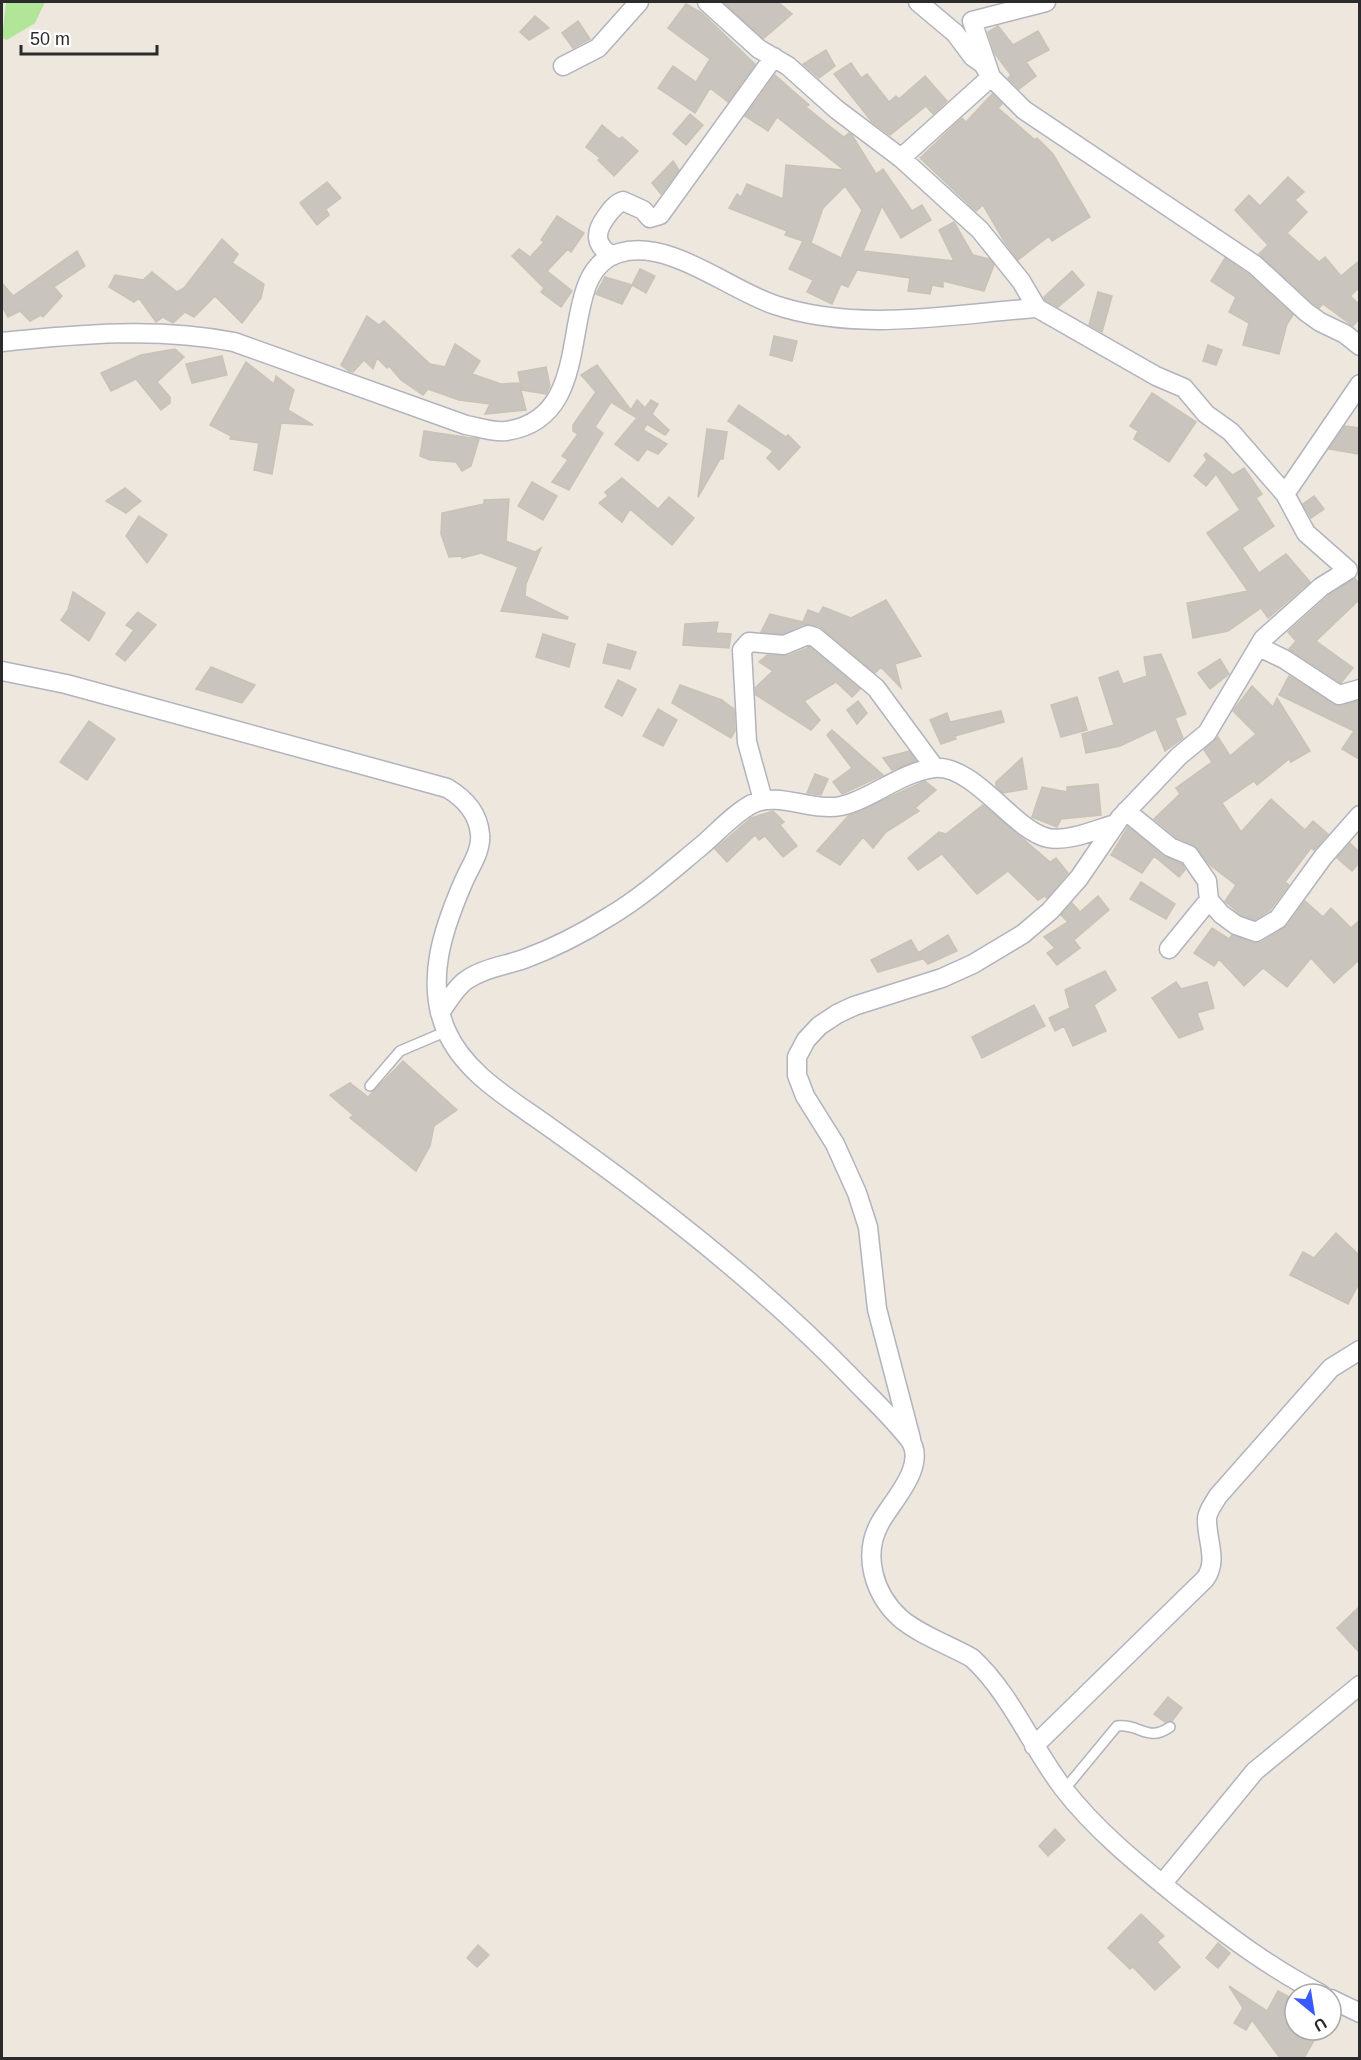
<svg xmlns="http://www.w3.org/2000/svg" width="1361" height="2060" viewBox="0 0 1361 2060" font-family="Arial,sans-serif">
<rect width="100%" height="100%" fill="#eee7dd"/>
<!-- green -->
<path fill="#b1e698" d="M6 2H45L35 23 7 40 2 38Z"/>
<!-- building -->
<path fill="#c9c4bd" stroke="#c9c3b6" stroke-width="1.5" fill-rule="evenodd" d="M723 2H778L792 14 764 38Z
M686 4 702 13 755 64 728 102 710 88 695 113 658 88 673 66 696 82 710 59 668 28Z
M535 16 549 28 529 40 520 32Z
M578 21 590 39 573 48 562 33Z
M998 26 1013 45 1038 31 1049 50 1026 62 1036 76 1019 89 1008 78 1011 75 995 54 988 32Z
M826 50 835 66 819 78 803 64Z
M851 63 861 78 867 74 889 102 896 96 899 99 925 76 947 101 933 114 926 106 890 135 872 122 834 74Z
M775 75 809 105 806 107 832 128 844 137 849 133 852 135 876 174 883 169 912 211 922 205 931 220 901 238 882 206 863 251 954 261 939 230 954 222 973 255 989 259 994 265 984 291 943 281V287L932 285 930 294 908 291 910 278 857 270 848 287 841 284 832 304 807 292 813 280 789 269 803 241 785 235 787 231 729 208 737 194 741 197 747 184 783 199 786 165 844 170 777 117 768 131 745 116ZM845 186 862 210 841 258 811 243 823 208Z
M992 94 1002 104 998 108 1035 140 1037 138 1053 154 1090 217 1052 241 1049 236 1018 260 1004 241 983 205 976 211 920 158 962 118 966 122Z
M690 114 703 125 686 145 673 134Z
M602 125 619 139 622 137 638 151 614 176 598 160 600 158 586 147Z
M673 161 679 170 661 194 652 183Z
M1288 177 1304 192 1295 200 1307 212 1287 233 1319 262 1325 257 1341 276 1359 261V288L1350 296 1359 304V319L1353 326 1323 304 1319 308 1313 303 1259 254 1268 245 1235 210 1249 195 1260 206Z
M327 182 341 198 326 209 329 215 317 225 300 203Z
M557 216 584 233 571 252 568 249 547 271 572 291 561 307 541 292 544 288 512 256 519 249 530 257 544 242 541 240Z
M222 239 238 254 232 263 264 284 261 298 242 323 215 296 194 317 185 312 173 323 163 317 156 322 139 298 134 302 109 287 115 275 143 280 152 272 177 292 184 288Z
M77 251 85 266 54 287 62 296 43 317 41 315 30 321 20 311 8 317 2 306V283L13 296Z
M1225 258 1248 274 1293 315 1287 324 1279 354 1243 345 1249 323 1229 312 1236 297 1211 281Z
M640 269 655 276 646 293 632 285Z
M1072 271 1084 285 1058 307 1045 300 1044 297Z
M605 277 632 285 622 304 596 294Z
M1098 292 1112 296 1102 332 1089 325Z
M367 316 379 325 384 321 430 364 445 367 455 344 480 361 472 374 501 384 519 383 526 410 485 414 490 404 459 400 428 389 423 395 401 380 389 366 387 368 377 358 373 369 364 360 353 372 349 371 341 365Z
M774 336 797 341 792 361 770 355Z
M1208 345 1222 350 1216 365 1203 361Z
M175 349 184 357 157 382 170 397V403L161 410 136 379 111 391 101 373 141 355Z
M222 356 227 375 192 383 186 364Z
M246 362 274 384 276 376 294 390 288 410 313 425 281 423 272 474 254 470 259 443 230 439 231 436 210 425Z
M597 365 631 410 637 400 645 408 651 400 658 404 652 414 669 430 665 435 647 424 643 430 667 444 658 454 647 449 638 461 615 444 637 418 611 402 595 427 603 433 569 490 552 482 568 460 562 456 578 434 573 431V425L596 392 581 375Z
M546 367 550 386 546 394 522 390 518 372Z
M1152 393 1196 422 1169 462 1134 439 1138 431 1130 426Z
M739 405 786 437 788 435 800 447 779 470 767 458 773 451 728 421Z
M1345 426 1359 428V454L1329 449Z
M707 429 727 432 723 459H720L698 497Z
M424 431 479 439 471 466 462 471 456 462 430 460 420 456Z
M1206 453 1233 475 1244 468 1262 494 1256 498 1274 526 1242 548 1259 573 1286 554 1310 582 1268 618 1261 608 1228 631 1193 638 1187 603 1248 591 1207 533 1240 510 1216 474 1206 486 1194 476 1207 460 1204 455Z
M622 478 658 509 669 497 694 518 672 545 630 509 622 522 599 503 608 496 605 492Z
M532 482 557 496 543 520 518 506Z
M125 488 141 501 126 513 106 501Z
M1314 496 1324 509 1311 518 1303 504Z
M509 499 506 541 535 552 541 548 526 584 525 596 568 617 567 619 501 611 518 567 481 553 462 558V556L449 557 441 534 442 513 484 504V500Z
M139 516 167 535 147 563 126 536Z
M1355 578 1359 584V600L1316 641 1353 668 1341 683 1289 649 1296 641 1288 632 1328 596Z
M73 592 105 613 89 641 61 620 68 610Z
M886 600 921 656 895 664 901 688 881 667 875 673 819 626 804 624 782 634 761 632 770 614 803 622 808 610 819 614 823 607 851 618Z
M138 612 156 625 125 661 116 654 134 630 126 625Z
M718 622 716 633 731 634 729 648 683 645 685 624Z
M543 634 575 644 569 667 536 657Z
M608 644 636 652 630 669 603 663Z
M810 647 860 689 852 697 836 682 804 701 820 720 811 730 756 695 755 688 773 671 759 662 767 655 788 656Z
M1161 654 1186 714 1175 718 1183 738 1165 751 1156 729 1120 746 1086 753 1082 734 1114 725 1099 678 1118 671 1123 684 1147 676 1144 657Z
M1220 659 1229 674 1210 689 1198 673Z
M211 667 255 685 242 703 196 689Z
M1289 676 1337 706 1359 701V759L1342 749 1354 731 1279 695Z
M618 680 636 689 622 716 605 707Z
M680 685 722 700 721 704 723 701 734 709 735 731 731 738 672 703Z
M1252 686 1273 707 1277 698 1310 751 1291 762 1289 759 1257 785 1254 781 1222 803 1241 832 1271 799 1305 830 1313 821 1328 834 1314 850 1311 848 1285 882 1289 885 1270 910 1255 920 1241 915 1225 901 1236 885 1210 865 1194 845 1176 837 1154 819 1180 794 1176 788 1212 762 1204 750 1218 737 1230 756 1256 734 1233 711Z
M1077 697 1087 730 1061 737 1051 705Z
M858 701 867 713 857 724 847 710Z
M658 709 677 720 663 746 643 736Z
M1001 711 1004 722 955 736 956 739 941 744 930 720 947 713 950 722Z
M89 721 115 739 87 780 60 762Z
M832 730 883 775 842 794 833 782 852 768 827 735Z
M909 751 916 761 892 770 883 758Z
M1022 758 1027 789 1003 793 996 787V782Z
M815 774 828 779 821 795 807 793Z
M925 781 936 790 915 808 919 811 886 832 873 848 863 837 840 865 817 851 848 816Z
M1098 784 1101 815 1061 819 1057 827 1032 817 1042 787 1067 792V787Z
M983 805 1050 862 1056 858 1068 873 1047 898 1045 896 1038 900 1008 871 977 894 942 854 918 870 908 858 939 832 946 834Z
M773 811 784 822 780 825 797 846 783 857 765 836 759 840 755 835 727 862 715 849 751 818Z
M1128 827 1163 856 1182 864 1185 870 1179 877 1154 856 1142 873 1111 855Z
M1350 843 1359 852V863L1352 871 1337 858Z
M1141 882 1175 904 1166 919 1130 899Z
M1098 896 1109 910 1074 940 1080 948 1057 965 1047 953 1055 948 1044 937 1068 922 1061 915 1072 903 1080 912Z
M1305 901 1323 917 1331 908 1351 928 1359 921V960L1334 983 1311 958 1287 987 1263 968 1244 986 1219 959 1214 966 1194 953 1212 928 1229 939 1232 935 1253 943 1262 942 1287 926Z
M948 935 957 951 928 964 918 953Z
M911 940 922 959 878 972 871 960Z
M1105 971 1116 990 1094 1005 1106 1031 1073 1046 1064 1026 1055 1031 1049 1018 1070 1008 1065 990Z
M1176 982 1181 989 1207 982 1214 1008 1197 1013 1203 1029 1179 1038 1152 998Z
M1034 1005 1045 1026 982 1058 972 1037Z
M403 1061 457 1110 434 1126 430 1146 416 1171 350 1118 353 1115 330 1095 350 1083 368 1097Z
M1336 1233 1359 1255V1283L1348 1304 1290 1275 1303 1252 1314 1258Z
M1359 1607V1652L1337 1628Z
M1168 1697 1182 1708 1172 1721 1165 1722 1154 1714Z
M1055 1829 1065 1840 1048 1856 1039 1846Z
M1141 1914 1164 1936 1157 1942 1180 1967 1155 1990 1133 1967 1130 1969 1108 1948Z
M1218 1943 1230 1953 1218 1968 1206 1958Z
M478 1945 489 1955 477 1967 467 1958Z
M1229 1986 1267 2011 1278 1991 1295 2000V2030H1320L1304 2058H1280L1252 2020 1246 2030 1234 2023 1243 2008Z"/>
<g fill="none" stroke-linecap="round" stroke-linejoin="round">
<!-- lane casing -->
<g stroke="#b1b3bf" stroke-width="12">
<path id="lane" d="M370 1086 400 1051 447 1031
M1064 1790 1117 1726C1140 1723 1147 1743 1170 1727"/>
</g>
<!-- street casing -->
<g stroke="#b1b3bf" stroke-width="21">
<path id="street" d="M707 2 759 49 788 66 836 109 901 158 980 230 1021 281 1037 308 1156 376 1184 388 1206 414 1231 432 1285 494 1306 533 1348 570 1321 587 1263 639 1207 733 1179 756 1120 818 1079 878 1050 911 1023 934 973 964 942 978 854 1006 837 1014 819 1026 806 1040 797 1057V1075L805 1096 835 1144 857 1193 868 1227 877 1309 911 1439
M918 2 955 33 973 57 983 64 991 77 1024 110 1255 265 1306 312 1320 322 1345 334 1360 346
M563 66 598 48 639 2
M901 158 991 77 972 21 1046 2
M612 256C595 245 594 233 606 217 611 210 615 204 623 201L643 210 650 218 660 215 774 57
M2 342C78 334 158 327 234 342L466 425C478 427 494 433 506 431 605 417 550 273 619 253 669 238 729 290 775 305 859 333 952 314 1037 308
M1285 494 1360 384
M1259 647 1284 659 1339 695 1360 689
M2 671 66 684 447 788C464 798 478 813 480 834 482 851 469 868 463 883 443 929 425 981 446 1030 465 1075 514 1101 552 1129 583 1151 615 1174 646 1198 718 1253 786 1310 849 1375 869 1396 891 1416 909 1439 929 1465 891 1502 880 1523 862 1555 874 1594 900 1618 920 1635 949 1645 972 1658 1011 1694 1031 1746 1063 1788 1096 1831 1140 1866 1182 1900 1227 1935 1270 1968 1321 1994
M763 800 747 742 742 650 749 642 784 645 808 635 815 637 876 688 935 768
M1126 811 1170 847 1189 855 1207 881 1209 900 1221 914 1236 925 1256 932 1278 919 1323 857 1360 815
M1169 949 1209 900
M440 1013C447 1002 455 989 465 981 483 968 504 966 524 959 554 948 583 933 610 916 642 897 671 871 700 847 717 833 733 814 752 804 778 791 812 812 841 806 870 800 901 772 934 768 974 764 1014 831 1048 838 1068 842 1095 830 1115 824
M1034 1746 1205 1579C1219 1561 1206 1539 1207 1518 1208 1510 1214 1503 1218 1496L1331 1368 1360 1350
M1162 1884 1255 1771 1360 1685
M1331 1999 1360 2013"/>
</g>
<!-- lane -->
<use href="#lane" stroke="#fff" stroke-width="9"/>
<!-- street -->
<use href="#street" stroke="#fff" stroke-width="18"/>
</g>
<!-- border -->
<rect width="1361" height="2060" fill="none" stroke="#2b2b2b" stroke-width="6"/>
<!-- north arrow -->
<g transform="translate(1313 2012) rotate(150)"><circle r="28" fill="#ffffff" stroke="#aaaaaa" stroke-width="1.5"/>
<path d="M0-4.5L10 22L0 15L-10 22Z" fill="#395aff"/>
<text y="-9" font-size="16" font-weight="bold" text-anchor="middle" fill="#2b2b2b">U</text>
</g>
<!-- scale -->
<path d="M21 45v9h136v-9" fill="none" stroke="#2b2b2b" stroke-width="3"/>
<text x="30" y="45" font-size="18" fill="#2b2b2b" stroke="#ffffff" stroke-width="4.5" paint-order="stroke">50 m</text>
</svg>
